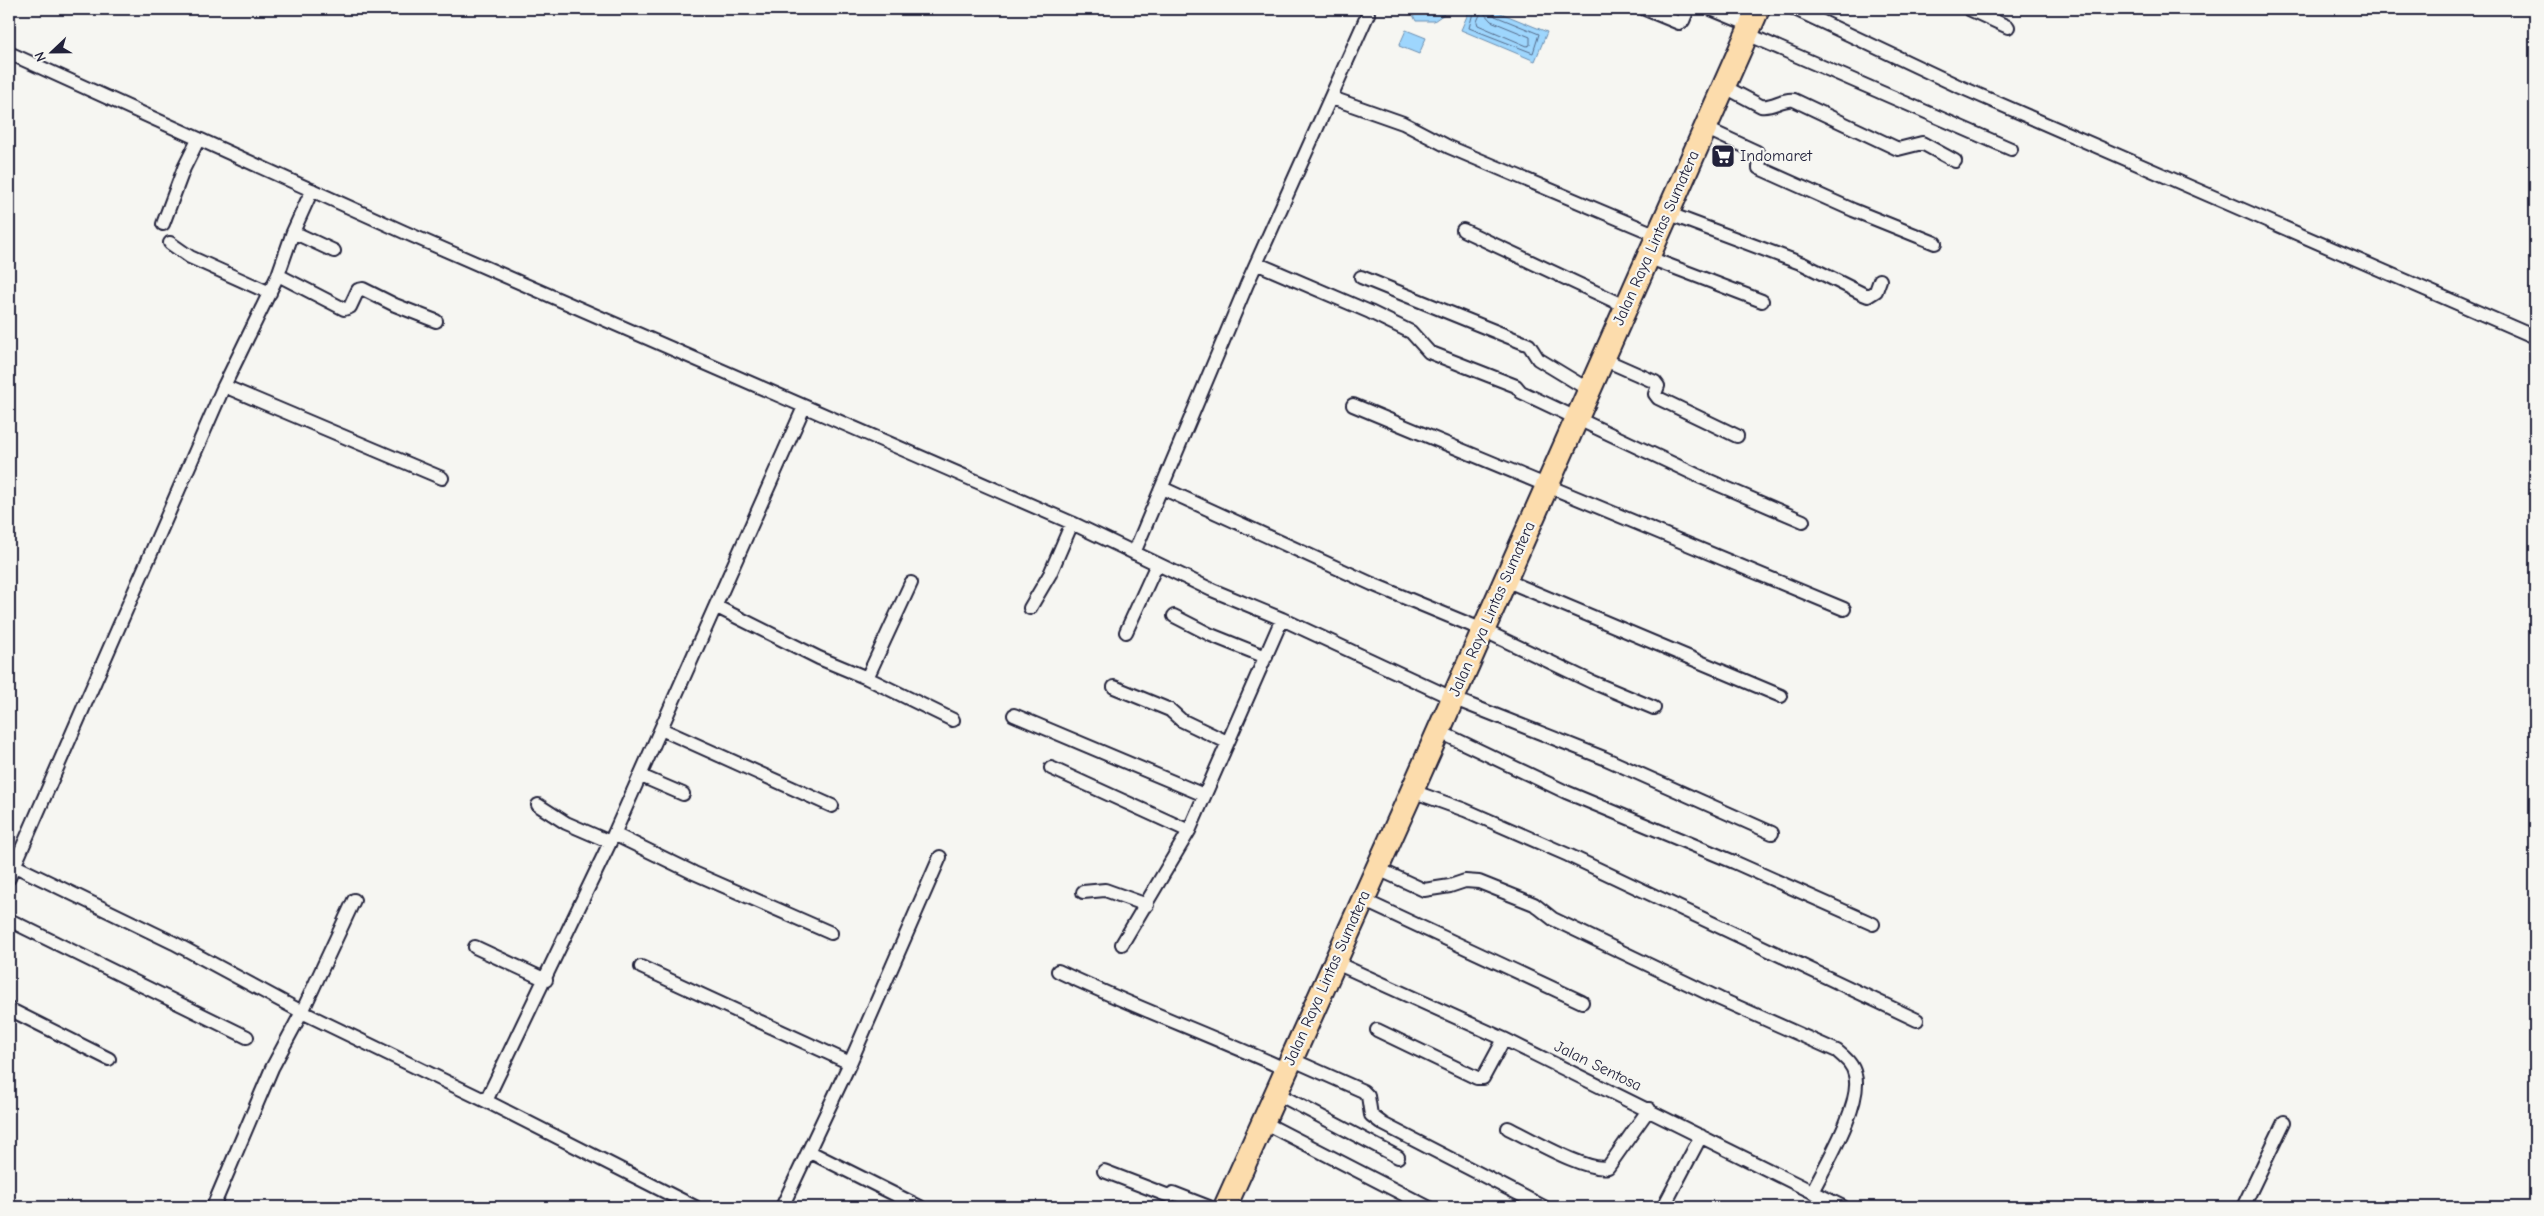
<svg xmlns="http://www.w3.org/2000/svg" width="2544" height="1216" viewBox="0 0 2544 1216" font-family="'Comic Neue',sans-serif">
<rect width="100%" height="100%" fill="#f6f6f2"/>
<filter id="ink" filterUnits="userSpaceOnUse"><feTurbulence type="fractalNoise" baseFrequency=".02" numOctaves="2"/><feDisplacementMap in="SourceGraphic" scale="10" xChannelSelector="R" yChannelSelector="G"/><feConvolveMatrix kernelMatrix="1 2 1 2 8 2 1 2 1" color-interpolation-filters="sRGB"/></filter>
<g filter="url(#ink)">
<!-- water -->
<path fill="#9ed6fd" stroke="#6c8eaf" d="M1413 9H1441L1444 14 1434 21H1416L1411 11Z
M1470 9H1491L1547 32 1535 61 1461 30Z
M1406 30 1426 38 1419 54 1399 46Z"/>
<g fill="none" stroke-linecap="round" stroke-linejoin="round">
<!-- shore -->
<path stroke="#546a89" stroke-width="1" d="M1474 9 1469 28 1533 53 1539 34 1495 16 1491 9
M1482 11 1491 21 1530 37V45L1527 46 1478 25 1477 22Z"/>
<!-- street casing -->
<g stroke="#22223b" stroke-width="16">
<path id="street" d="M1645 9 1679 23 1683 21 1688 9
M1711 9 1750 25
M1795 9 1956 85 2535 337
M1969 9 2008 27
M1747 34 2011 149
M9 53 404 232 1072 523 1212 590 1282 619 1452 698 1604 758 1772 833
M1725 87 1761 106C1773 108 1782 98 1794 100L1898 149 1922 143 1955 161
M1332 98 1403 123 1449 147 1657 235
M1705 128 1757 152 1760 160 1759 168 1853 210 1935 243
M1667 213 1803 264 1863 294 1868 296 1876 291 1880 280
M163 224 184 168 198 140
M1463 230 1625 306
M293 232 334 251
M170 243 190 257 270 293
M1647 257 1762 301
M1258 264 1370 312 1411 332 1429 352 1516 386 1521 392 1703 478 1803 521
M278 275 344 309 350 307 358 290 363 289 395 305 436 321
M1361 277 1529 345 1538 359 1589 390
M1603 359 1655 382 1658 386 1655 394 1658 398 1737 436
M224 386 442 478
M1353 405 1844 609
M1162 488 1372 584 1483 630 1592 682 1654 708
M1134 553 1247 284 1368 14
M1505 580 1781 696
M717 607 819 658 867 678 911 583
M1030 608 1050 574 1072 523
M1174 616 1211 635 1266 657
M1126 632 1157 564
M867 678 953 720
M1114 687 1170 710 1181 720 1227 742
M1014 715 1204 795
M661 729 832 806
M1438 731 1566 792 1734 862 1873 924
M1051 768 1189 831
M641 776 683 794
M1412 791 1465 810 1568 855 1917 1020
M538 805 566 823 610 842
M614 834 694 873 831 933
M9 863 174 943 302 1012 486 1101 695 1207
M1376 868 1424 890 1450 886 1465 881 1479 882 1534 904 1553 919 1720 999 1837 1051C1845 1058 1853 1064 1855 1075 1863 1103 1825 1166 1812 1192
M9 878 224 386 278 275 293 232 312 190
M1083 892 1105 890 1147 905
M1363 900 1582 1002
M9 920 247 1037
M1122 944 1189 831 1282 619
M475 947 546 980
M1334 962 1504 1039 1843 1207
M641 967 850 1063
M1058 971C1133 1007 1211 1035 1287 1070
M9 1009 109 1059
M1377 1030 1477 1078H1483L1504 1039
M1291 1059 1363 1091 1368 1096 1371 1115 1383 1124 1544 1207
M1276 1093 1398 1157
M486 1101 614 834 804 407
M1263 1122 1428 1207
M1508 1128C1529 1138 1588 1173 1608 1167L1649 1109
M810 1152 920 1207
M1104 1171 1169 1196 1173 1193 1209 1207
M1664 1206 1701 1136
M213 1207 272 1068 302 1012 354 900
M782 1207 850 1063 940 857
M2243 1207 2284 1122"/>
</g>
<!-- highway casing -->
<g stroke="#22223b" stroke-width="26">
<path id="highway" d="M1225 1207 1412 791 1758 9"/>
</g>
<!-- street -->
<use href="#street" stroke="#f6f6f2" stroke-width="12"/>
<!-- highway -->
<use href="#highway" stroke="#fcdcac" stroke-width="22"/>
</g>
</g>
<!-- icons -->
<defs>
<g id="supermarket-square" transform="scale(1.25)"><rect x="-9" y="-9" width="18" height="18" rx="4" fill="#22223b" stroke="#f6f6f2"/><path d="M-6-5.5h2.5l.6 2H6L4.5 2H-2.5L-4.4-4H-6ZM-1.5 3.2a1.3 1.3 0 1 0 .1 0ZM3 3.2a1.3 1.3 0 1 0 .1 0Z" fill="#fff"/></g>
</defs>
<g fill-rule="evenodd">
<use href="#supermarket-square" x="1723" y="156"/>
</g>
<g text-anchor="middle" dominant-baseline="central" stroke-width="4.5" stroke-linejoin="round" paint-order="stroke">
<!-- poi labels -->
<g font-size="16" fill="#22223b" stroke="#f6f6f2" text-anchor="start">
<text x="1740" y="156">Indomaret</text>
</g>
<!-- street labels -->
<g font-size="16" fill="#22223b" stroke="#f6f6f2">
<text transform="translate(1656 238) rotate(-66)">Jalan Raya Lintas Sumatera</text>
<text transform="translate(1492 609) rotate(-66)">Jalan Raya Lintas Sumatera</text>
<text transform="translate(1327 978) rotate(-66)">Jalan Raya Lintas Sumatera</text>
<text transform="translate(1598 1066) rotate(26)">Jalan Sentosa</text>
</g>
</g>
<!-- margin -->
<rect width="2544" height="1216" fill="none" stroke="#f6f6f2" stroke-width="30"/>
<rect x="15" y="15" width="2514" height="1186" fill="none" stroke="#22223b" stroke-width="2" filter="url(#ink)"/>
<!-- north arrow -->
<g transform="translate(52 52) rotate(248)" stroke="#f6f6f2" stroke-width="4" paint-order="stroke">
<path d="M0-4L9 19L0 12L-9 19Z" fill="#22223b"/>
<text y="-8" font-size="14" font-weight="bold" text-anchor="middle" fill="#22223b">N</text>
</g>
</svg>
